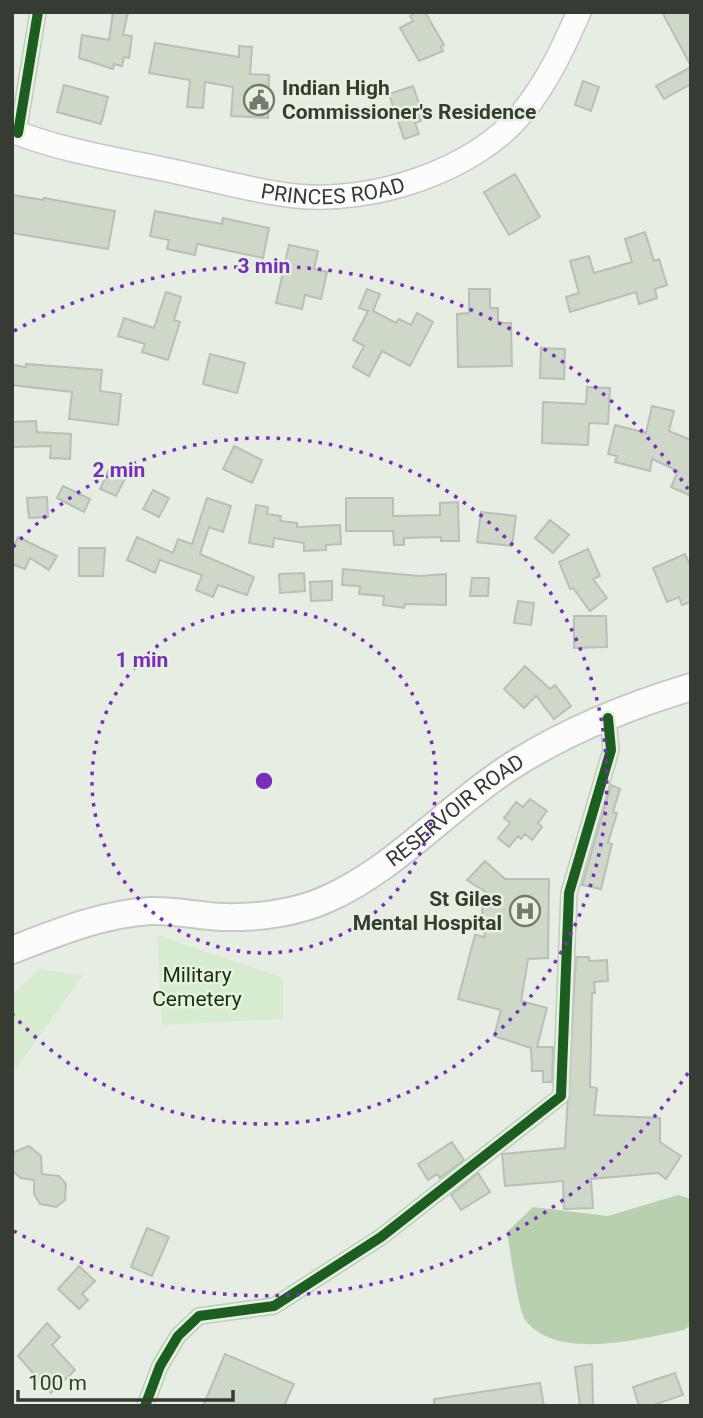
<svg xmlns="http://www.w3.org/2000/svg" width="703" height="1418" viewBox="0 0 703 1418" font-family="Roboto,sans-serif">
<rect width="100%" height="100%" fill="#e6eee3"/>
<!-- green -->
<path fill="#d7ebce" d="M157 935 283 978V1019L162 1025Z
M40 969 83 975 12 1074V994Z"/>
<!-- forest -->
<path fill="#b7d0ad" d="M678 1195 691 1199V1325L684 1330C640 1339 558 1361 526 1321 518 1312 510 1248 507 1232L533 1207 608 1216Z"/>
<!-- building -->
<path fill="#cdd8c8" stroke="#b9bfb7" stroke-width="2" d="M113 12H128L123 35 132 36 129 58 124 57 122 66 114 64 113 69 79 58 82 35 109 40Z
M417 12H425L444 45 441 47 443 51 419 61 400 28 413 21 410 16Z
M662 12H691V66Z
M155 43 239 57V46L252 47 250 74 269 75 268 118 231 116 233 87 205 82 203 108 187 107 190 80 149 73Z
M691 67V84L664 99 656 86Z
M583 81 599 87 591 111 575 105Z
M64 85 108 97 101 124 57 112Z
M413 86 423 115 419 116 421 121 415 123 419 134 404 139 389 94Z
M515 174 540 217 509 235 484 192Z
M12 195 44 200V198L115 211 108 249 12 233Z
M155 211 222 224 223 218 269 228 263 258 197 244 195 255 167 249 169 240 150 236Z
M645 232 654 261 659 259 667 285 655 289 657 298 639 304 636 292 570 312 566 297 579 293 570 261 589 256 594 273 632 262 625 239Z
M289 245 318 251 314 269 327 272 321 299 305 295 302 309 276 303Z
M367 289 380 294 373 311 396 323 399 319 411 325 417 313 433 322 410 366 382 351 369 376 353 367 364 346 353 340 368 311 359 308Z
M469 289H490V308H498V323H511L512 366 458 367 457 314 469 313Z
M166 292 181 297 174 320 180 322 168 360 142 352 145 344 118 336 124 318 154 328Z
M541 348 565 349 564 379 540 378Z
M210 354 245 363 237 393 203 384Z
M26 364 102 370 100 391 121 394 118 425 69 419 72 392 12 385V365L26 367Z
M587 387 610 388 608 424 589 423 588 445 542 443 543 402 586 404Z
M652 406 674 411 669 431 691 440V496L671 487 678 471 652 459 650 471 615 462 617 456 608 454 615 425 646 433Z
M36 421 37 432 71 434 70 459 50 458 51 446 12 447V422Z
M234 446 262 460 252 483 223 469Z
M110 467 127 475 116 496 100 489Z
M63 486 90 499 84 512 57 498Z
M153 490 169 498 159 517 143 509Z
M47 497 48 517 29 518 27 498Z
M207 498 231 506 223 532 209 527 200 554 254 577 247 595 218 585 213 597 196 590 202 575 160 560 155 573 127 560 137 537 173 553 178 539 192 544Z
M346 498H393V516L440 515V503L458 502 459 541H441V537L404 538V545H394L393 531H346Z
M256 505 268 507 267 514 281 516 280 521 297 523V527L340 525 341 544 326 545V550L304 551V543L274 538 273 547 249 543Z
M481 512 516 516 512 546 477 542Z
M550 520 569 535 553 553 535 538Z
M18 537 57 556 49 570 30 558 25 569 12 564V550Z
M79 548H105L103 576H79Z
M588 549 600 576 593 579 607 598 590 611 573 588 570 589 559 562Z
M685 554 691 568V602L682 605 679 597 667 602 653 568Z
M343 569 419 576 446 574V605L405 604 404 608 383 605 384 596 359 594 360 586 342 585Z
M304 573 305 591 280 593 279 574Z
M472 578H489L488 596H470Z
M332 581V600L311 601 310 582Z
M518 601 534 603 531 625 514 623Z
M574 616H606L607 647 574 648Z
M525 666 550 689 555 685 571 706 554 719 536 696 524 708 504 689Z
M611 785 620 789 613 812 617 813 608 843 612 844 601 889 582 885Z
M530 799 547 811 538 823 542 827 532 840 525 834 521 839 518 836 509 847 498 838 510 823 504 818 516 802 523 807Z
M485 861 505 879H549L548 958 528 959 521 1001 547 1008 537 1047H553L552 1082H543V1071H532L531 1048 494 1036 501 1010 458 999 475 935 485 937 482 909 490 895 467 880Z
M576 957H589V961L607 960 608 981 594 982 595 993H592L590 1087 597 1088 594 1115 660 1118V1142L681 1156 666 1179 658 1173 591 1179 593 1208 564 1209 563 1181 505 1186 502 1154 565 1148Z
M452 1142 464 1160 440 1178 437 1174 428 1180 418 1164Z
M29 1146 41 1156 42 1174 59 1176 66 1184 65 1200 56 1207 40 1204 34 1194V1180L21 1178 12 1171 14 1152Z
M478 1173 490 1192 461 1210 451 1195Z
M147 1228 169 1237 152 1276 131 1267Z
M79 1266 95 1281 82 1294 88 1300 79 1309 58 1289Z
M47 1323 60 1337 52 1345 75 1370 51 1393 18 1356Z
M225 1354 294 1384 284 1406H203Z
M592 1364 593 1406H580L575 1367Z
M675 1373 683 1395 651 1406H639L633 1387Z
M540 1383 544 1406H434V1399Z"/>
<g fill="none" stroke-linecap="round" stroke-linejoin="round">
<!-- street casing -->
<g stroke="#c4c9c1" stroke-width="18">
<path id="street" d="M18 133 38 12
M145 1406 160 1366 178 1336 199 1316 274 1306 381 1237 561 1096 569 893 611 750 608 718"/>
</g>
<!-- primary casing -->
<g stroke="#c4c9c1" stroke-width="26">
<g id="primary">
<path id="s1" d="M12 131C65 152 122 160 177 172 216 180 256 192 296 196 370 204 473 172 522 113 547 83 563 48 579 12"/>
</g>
</g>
<!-- highway casing -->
<g stroke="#c4c9c1" stroke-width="30">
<g id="highway">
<path id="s2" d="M12 950C56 933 102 914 150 911 174 910 199 916 223 917 257 918 296 913 327 899 395 869 446 809 507 769 562 733 628 706 691 687"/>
</g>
</g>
<!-- street -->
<use href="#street" stroke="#fbfcfb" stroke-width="14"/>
<!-- primary -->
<use href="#primary" stroke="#fbfcfb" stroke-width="23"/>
<!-- highway -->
<use href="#highway" stroke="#fbfcfb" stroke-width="26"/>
<!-- cycleway casing -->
<g stroke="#e5f2df" stroke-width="15">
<path id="cycleway" d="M18 133 38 12
M145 1406 160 1366 178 1336 199 1316 274 1306 381 1237 561 1096 569 893 611 750 608 718"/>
</g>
<!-- cycleway -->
<use href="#cycleway" stroke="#1b5e20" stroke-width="10"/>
</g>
<!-- distance rings -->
<g fill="none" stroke="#7b2cbf" stroke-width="3.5" stroke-dasharray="3.5 7">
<circle cx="264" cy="781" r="172"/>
<path d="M13 547A343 343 0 1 1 13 1015"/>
<path d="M688 1073A515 515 0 0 1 14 1231M14 331A515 515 0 0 1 688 489"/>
</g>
<!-- icons -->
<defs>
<g id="civic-ring" transform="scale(1.575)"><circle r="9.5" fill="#e5f2df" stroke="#747a71" stroke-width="1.5"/><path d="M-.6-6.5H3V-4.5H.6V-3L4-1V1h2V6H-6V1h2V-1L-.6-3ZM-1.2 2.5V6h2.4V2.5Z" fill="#747a71"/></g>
<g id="hospital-ring" transform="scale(1.575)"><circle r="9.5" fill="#e5f2df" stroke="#747a71" stroke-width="1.5"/><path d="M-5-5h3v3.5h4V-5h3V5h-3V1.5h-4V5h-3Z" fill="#747a71"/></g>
</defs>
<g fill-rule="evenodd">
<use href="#civic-ring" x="259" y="100"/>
<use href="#hospital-ring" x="525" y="911"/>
</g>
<g text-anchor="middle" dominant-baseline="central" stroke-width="5" stroke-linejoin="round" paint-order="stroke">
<!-- poi labels -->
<g font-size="21" font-weight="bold" fill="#363b33" stroke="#e5f2df" text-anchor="start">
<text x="282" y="88">Indian High<tspan x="282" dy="24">Commissioner's Residence</tspan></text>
<text x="502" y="899" text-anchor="end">St Giles<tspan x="502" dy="24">Mental Hospital</tspan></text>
</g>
<!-- street labels -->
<g font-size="21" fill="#363b33" stroke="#e5f2df">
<text stroke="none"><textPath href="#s1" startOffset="329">PRINCES ROAD</textPath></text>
<text stroke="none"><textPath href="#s2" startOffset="480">RESERVOIR ROAD</textPath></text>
</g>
<!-- park labels -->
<g font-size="21" fill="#19320a" stroke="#e5f2df">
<text x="197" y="975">Military<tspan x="197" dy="24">Cemetery</tspan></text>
</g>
</g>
<circle cx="264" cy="781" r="10" fill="#7b2cbf" stroke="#e5f2df" stroke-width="3.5"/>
<g font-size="21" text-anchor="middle" font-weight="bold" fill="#7b2cbf" stroke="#e5f2df" stroke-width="5" stroke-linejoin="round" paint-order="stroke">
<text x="264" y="273">3 min</text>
<text x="119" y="477">2 min</text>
<text x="142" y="667">1 min</text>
</g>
<!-- border -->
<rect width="703" height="1418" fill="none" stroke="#363b33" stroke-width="28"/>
<!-- scale -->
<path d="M18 1390v10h215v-10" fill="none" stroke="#363b33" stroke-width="3.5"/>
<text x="28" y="1390" font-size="21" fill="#363b33" stroke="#e5f2df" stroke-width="5" paint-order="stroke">100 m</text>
</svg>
